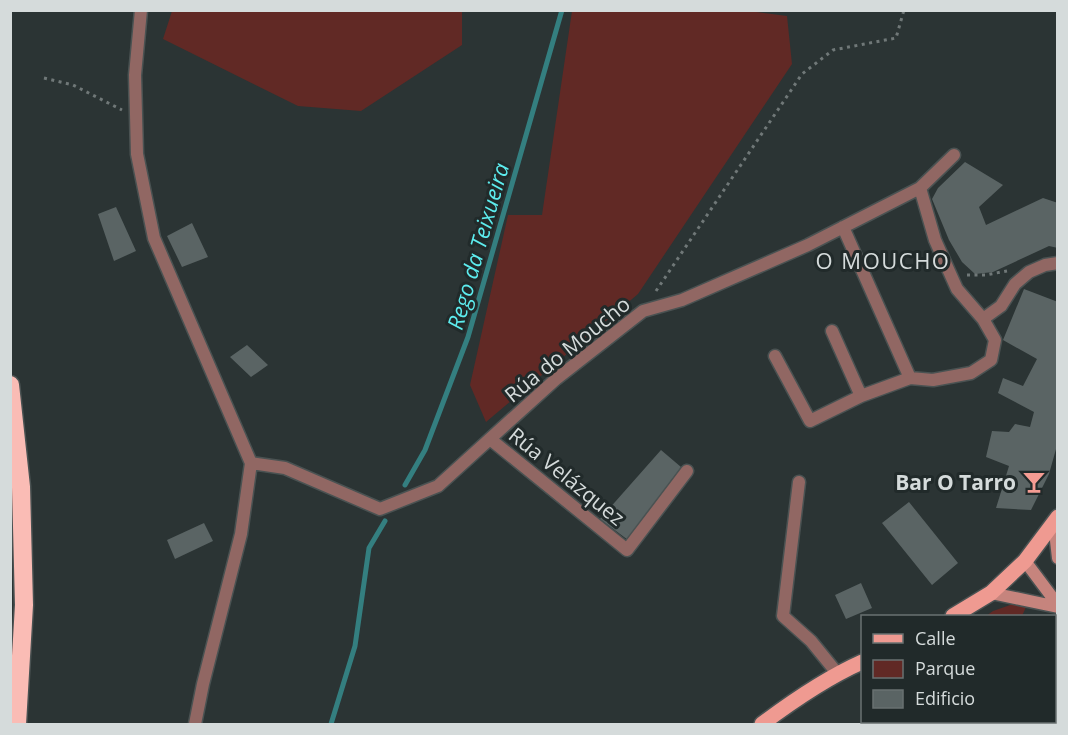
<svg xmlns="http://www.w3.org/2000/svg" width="1068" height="735" viewBox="0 0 1068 735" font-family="'Open Sans',sans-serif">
<rect width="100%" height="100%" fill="#2b3434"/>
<!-- green -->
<path fill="#612925" d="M172 11H462V45L361 111 298 106 163 39Z
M749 11 787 16 792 64 638 294 486 422 470 385 508 215H542L572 11Z
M1016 603 1024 604 1026 607 1022 616H986L993 611Z"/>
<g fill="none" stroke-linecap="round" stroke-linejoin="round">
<!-- stream -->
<path stroke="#347f80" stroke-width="5" d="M405 485 425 450 468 337 562 10
M331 724 355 646 369 548 385 521"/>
</g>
<!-- building -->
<path fill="#5a6464" d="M965 162 1003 185 979 207 986 225 1043 198 1058 203V248L1049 246 993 272 975 274 962 262 949 240 932 199 938 188Z
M116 207 136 251 114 261 98 214Z
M192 223 208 257 182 267 167 236Z
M1024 289 1058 302V442L1049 474 1031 510 996 508 1009 466 986 457 992 431 1009 432 1015 424 1030 427 1034 412 998 393 1003 378 1023 386 1037 359 1003 340Z
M247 345 268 365 251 377 230 357Z
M661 450 681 467 628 540 600 519Z
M909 502 958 563 932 585 882 523Z
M204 523 213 541 175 559 167 540Z
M861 583 872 608 846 619 835 595Z"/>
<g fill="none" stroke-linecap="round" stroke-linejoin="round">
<!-- street casing -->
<g stroke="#4a5252" stroke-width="15">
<path id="street" d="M141 10 135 75 137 154 154 238 251 463 241 534 203 684 195 724
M920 188 954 155
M843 227 910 378
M983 319 1001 306 1015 284 1029 272 1045 265 1058 263
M832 331 861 396
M490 439 627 550 687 471
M251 463 285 468 380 509 438 486 556 379 643 311 682 300 808 245 920 188 935 240 957 289 983 319 995 340 991 360 971 373 933 380 910 378 861 396 810 421 775 356
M799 482 783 616 811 641 837 673
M987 724 989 722"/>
</g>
<!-- secondary casing -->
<g stroke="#4a5252" stroke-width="15">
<path id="secondary" d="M1054 523 1058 558
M1025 561 1058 605
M991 593 1058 607"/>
</g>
<!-- primary casing -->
<g stroke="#4a5252" stroke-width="18">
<path id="primary" d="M953 616 991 593 1025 561 1058 517
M762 724C794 700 826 678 862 662"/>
</g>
<!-- highway casing -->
<g stroke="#4a5252" stroke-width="21">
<path id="highway" d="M10 385 21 487 24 605 17 724"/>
</g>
<!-- path -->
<path stroke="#707878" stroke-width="3" stroke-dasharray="3 4.5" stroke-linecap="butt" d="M44 78 73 85 122 110
M967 275H985L1007 271
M656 291 802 74 833 50 896 38 904 10"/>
<!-- street -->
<use href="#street" stroke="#916763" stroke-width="12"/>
<!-- secondary -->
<use href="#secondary" stroke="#c6847d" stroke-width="12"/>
<!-- primary -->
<use href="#primary" stroke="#ef9a91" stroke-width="15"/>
<!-- highway -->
<use href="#highway" stroke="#fabcb5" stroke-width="18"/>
</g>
<!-- icons -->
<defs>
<g id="bar-bare" transform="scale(1.8)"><path d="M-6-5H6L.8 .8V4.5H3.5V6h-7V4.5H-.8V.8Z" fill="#f59c93" stroke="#212a2a" stroke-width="2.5" paint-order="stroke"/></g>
</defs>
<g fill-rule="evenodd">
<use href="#bar-bare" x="1034" y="482"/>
</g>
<g text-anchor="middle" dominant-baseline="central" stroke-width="6" stroke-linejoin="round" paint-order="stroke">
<!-- street labels -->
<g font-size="21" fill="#d5dbdb" stroke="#212a2a">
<text transform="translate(567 349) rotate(-39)">Rúa do Moucho</text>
<text transform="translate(567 476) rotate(39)">Rúa Velázquez</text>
</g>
<!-- poi labels -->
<g font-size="21" font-weight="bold" fill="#d5dbdb" stroke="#212a2a" text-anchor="end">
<text x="1016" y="482">Bar O Tarro</text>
</g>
<!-- water labels -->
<g font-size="22" font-style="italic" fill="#5decee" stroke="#212a2a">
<text transform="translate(477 246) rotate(-74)">Rego da Teixueira</text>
</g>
<!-- neighbourhood labels -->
<g font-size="22" letter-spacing="1.5" fill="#d5dbdb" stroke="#212a2a">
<text x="883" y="260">O MOUCHO</text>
</g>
</g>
<!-- border -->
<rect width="1068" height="735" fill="none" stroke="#d5dbdb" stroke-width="24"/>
<!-- legend -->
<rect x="861" y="615" width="195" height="108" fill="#212a2a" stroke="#697171" stroke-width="1.5"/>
<rect x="873" y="634" width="30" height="9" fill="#ef9a91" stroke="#697171" stroke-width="1.5"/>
<text x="915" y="645" font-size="18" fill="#d5dbdb">Calle</text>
<rect x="873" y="660" width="30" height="18" fill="#612925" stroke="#697171" stroke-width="1.5"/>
<text x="915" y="675" font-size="18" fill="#d5dbdb">Parque</text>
<rect x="873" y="690" width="30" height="18" fill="#5a6464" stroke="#697171" stroke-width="1.5"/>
<text x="915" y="705" font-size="18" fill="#d5dbdb">Edificio</text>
</svg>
